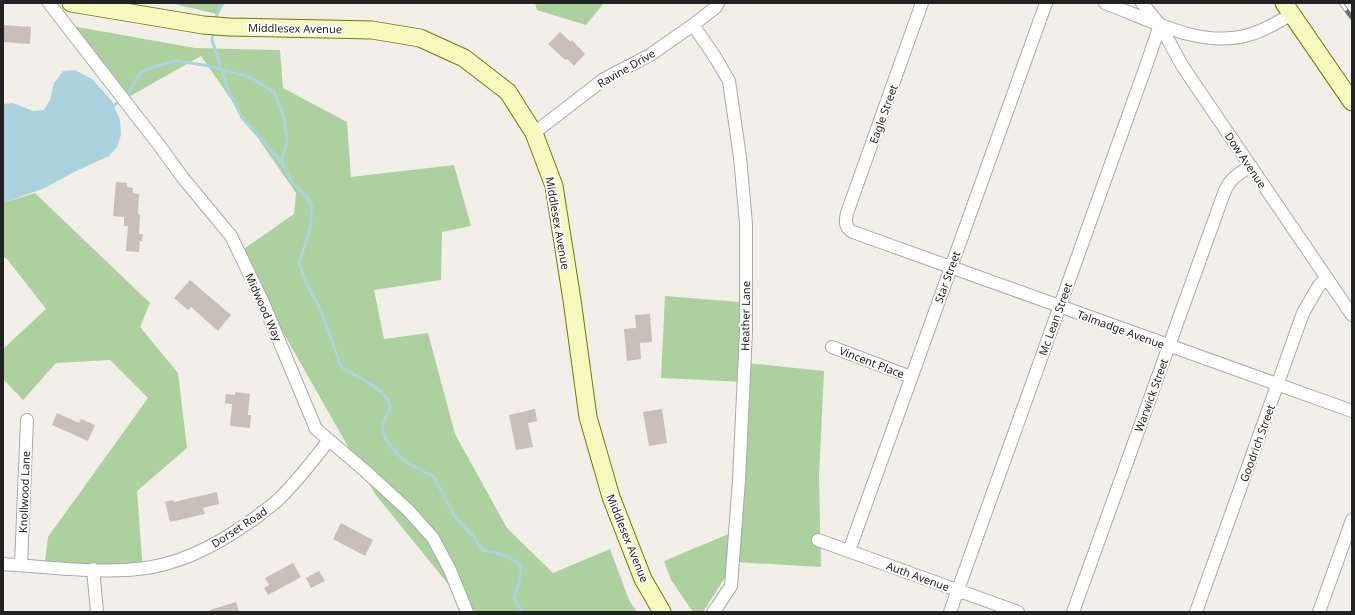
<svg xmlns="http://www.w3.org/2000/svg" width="1355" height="615" viewBox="0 0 1355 615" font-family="'Noto Sans',sans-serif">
<rect width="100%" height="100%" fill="#f2efe9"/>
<!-- forest -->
<path fill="#add19e" d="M170 3H223L217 14Z
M535 3H604L586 25 537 10Z
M72 26 195 48 280 50 283 88 347 122 351 177 454 165 471 226 442 232 441 280 374 290 384 339 428 333 455 434 507 528 553 573 610 549 629 600 637 612H477L466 606 375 494 238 253 294 214 296 193 201 56 125 99Z
M35 193 150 303 140 327 178 373 187 448 137 491 143 572 44 571 48 537 148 398 110 360 56 363 23 400 3 379V349L46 309 7 259 3 257V203Z
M665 296 752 303 747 363 824 371 819 477 821 567 735 562 703 612H693L671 580 664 561 738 530 746 382 661 378Z"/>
<!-- water -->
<path fill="#aad3df" d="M75 70 92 79 112 101 120 120 121 135 117 147 109 156 72 173 45 188 3 203V104L13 103 33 111 44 110 50 100 54 83 63 71Z"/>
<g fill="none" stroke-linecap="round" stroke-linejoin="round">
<!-- stream -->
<path stroke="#aad3df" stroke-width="3" d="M215 21 217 14 223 3
M214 31 212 40 227 87 242 118 277 157 283 166
M125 97 128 94 141 72 153 67 176 61 204 65 250 77 274 92 284 117 287 139 282 159 284 168 293 183 306 196 312 207 310 229 299 263 306 283 321 310 341 367 369 383 381 392 388 400 390 409 382 425 383 434 392 448 404 461 434 477 455 517 473 536 483 550C498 553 511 556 521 567L519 582 514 598 522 612
M114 105 121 101"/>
</g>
<!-- building -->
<path fill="#c7bfb8" d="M3 25 31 27 30 44 3 42Z
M560 32 571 42 572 40 585 54 574 66 567 59 565 60 548 44Z
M116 182 127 183V187L133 188V193L139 194 138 214H140L139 234H143L142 241H140L139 252 126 251 128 226H124V217L113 216Z
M190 280 231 315 218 331 191 307 188 310 174 298Z
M650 314 652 342 640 343 641 359 627 361 624 329 636 328 635 315Z
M235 392 250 394 248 415H251L250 428 230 426 232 404 225 403 226 394 235 395Z
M535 409 537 421 528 423 533 447 516 450 509 415Z
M662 409 667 443 649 446 643 412Z
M57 413 79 423 81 419 95 425 88 441 52 425Z
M217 492 219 504 203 508 205 514 170 522 165 502 173 500 174 502Z
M341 523 373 540 365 556 333 539Z
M293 563 301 577 268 595 264 588 269 585 265 578Z
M319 571 325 581 311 588 306 578Z
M236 602 239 612H210V610Z"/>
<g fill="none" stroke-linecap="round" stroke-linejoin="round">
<!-- street casing -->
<g stroke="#a9a9a9" stroke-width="14">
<path id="street" d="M49 3 159 145 183 178 231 236 262 300 316 429 363 469 409 511 433 538 450 570 467 612
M922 3 847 213C845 222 845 228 853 232L1352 411
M1105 3C1149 19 1200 49 1248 35 1264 31 1278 22 1292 14
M1142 3 1160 25 1183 67 1352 315
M693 25 715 57 729 81 740 157 746 224V331L739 480 731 586 717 607 713 612
M534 133 604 79 650 55 693 25 716 7 718 3
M832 347 911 377
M818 540 1018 612
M849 551 1046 3
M3 564C49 567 106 575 152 567 191 560 226 539 258 516 265 510 273 505 279 499 297 481 313 461 328 441
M21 565 27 420
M93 569 97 612
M950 612 1146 66 1160 25
M1073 612 1224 193C1229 179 1238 174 1251 166
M1196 612 1303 313 1318 287 1326 278
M1319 612 1352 520"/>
</g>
<!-- secondary casing -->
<g stroke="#707d05" stroke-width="19">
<path id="secondary" d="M71 3 203 25 229 27 372 30 420 38 464 58 508 92 534 133 554 186 572 300 588 417 611 497 643 579 662 612
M1284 3 1352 102"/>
</g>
<!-- street -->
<use href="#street" stroke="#fff" stroke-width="12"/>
<!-- secondary -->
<use href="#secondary" stroke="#f7fabf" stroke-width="17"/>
<!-- rail casing -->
<g stroke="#707070" stroke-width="4.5">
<path id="rail" d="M1341 3 1352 18"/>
</g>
<!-- rail -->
<use href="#rail" stroke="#fff" stroke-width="3" stroke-dasharray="9" stroke-linecap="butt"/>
</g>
<g text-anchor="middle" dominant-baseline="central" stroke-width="4" stroke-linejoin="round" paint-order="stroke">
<!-- street labels -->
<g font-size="11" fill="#222" stroke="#fff">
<text transform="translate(295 28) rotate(1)">Middlesex Avenue</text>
<text transform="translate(626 68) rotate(-30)">Ravine Drive</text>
<text transform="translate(883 114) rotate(-70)">Eagle Street</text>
<text transform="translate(1246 160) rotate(56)">Dow Avenue</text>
<text transform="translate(558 223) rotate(80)">Middlesex Avenue</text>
<text transform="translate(947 277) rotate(-70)">Star Street</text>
<text transform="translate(264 307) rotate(66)">Midwood Way</text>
<text transform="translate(745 316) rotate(-89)">Heather Lane</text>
<text transform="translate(1055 319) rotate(-70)">Mc Lean Street</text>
<text transform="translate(1121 329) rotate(20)">Talmadge Avenue</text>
<text transform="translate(872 362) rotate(21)">Vincent Place</text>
<text transform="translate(1151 395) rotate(-70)">Warwick Street</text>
<text transform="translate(1257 443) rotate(-70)">Goodrich Street</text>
<text transform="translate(24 492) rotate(-88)">Knollwood Lane</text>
<text transform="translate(239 527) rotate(-33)">Dorset Road</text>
<text transform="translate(628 538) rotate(68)">Middlesex Avenue</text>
<text transform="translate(918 576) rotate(20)">Auth Avenue</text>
</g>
</g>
<!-- border -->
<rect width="1355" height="615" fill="none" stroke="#222222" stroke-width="8"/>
</svg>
